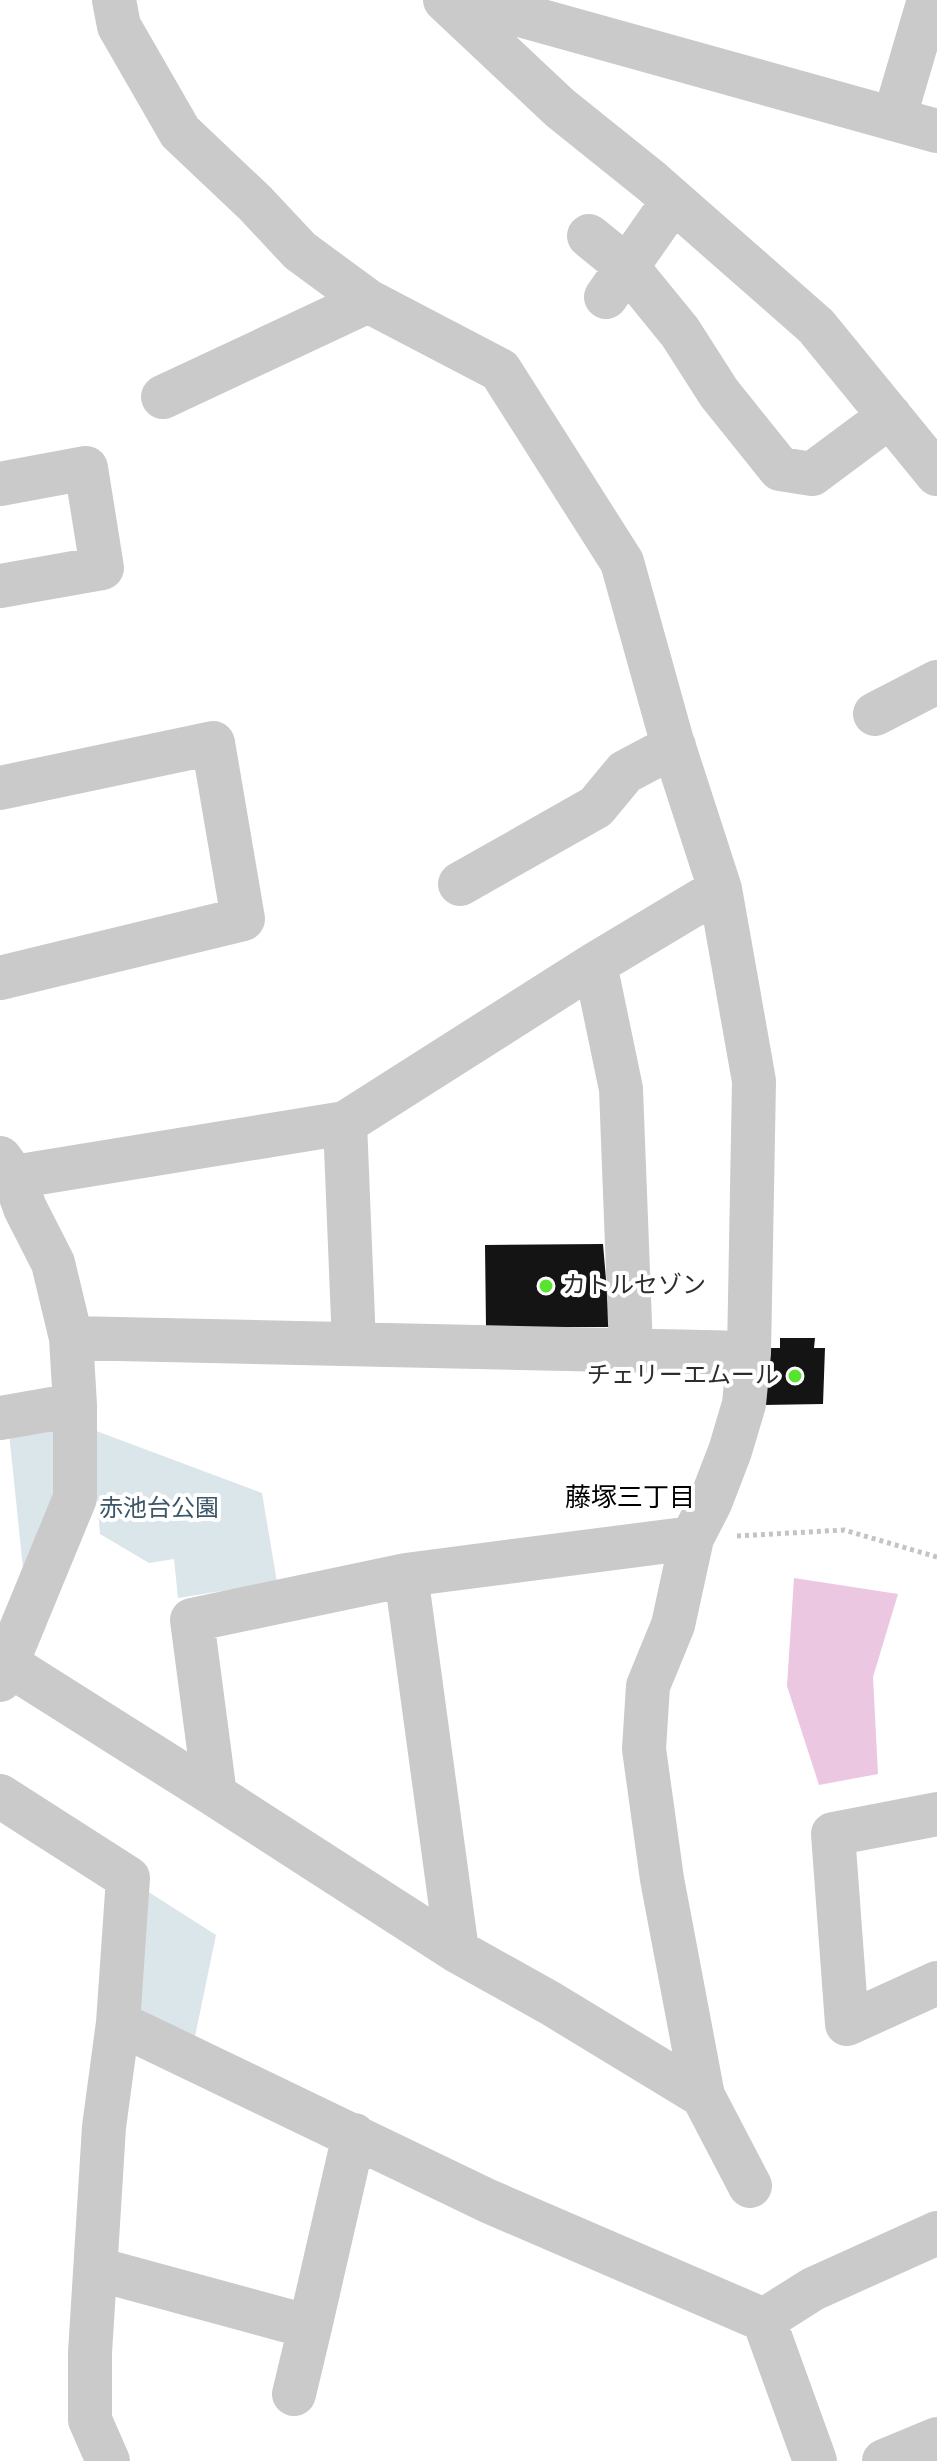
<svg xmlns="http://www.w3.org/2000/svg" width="937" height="2461" viewBox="0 0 937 2461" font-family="'Alegreya Sans','Noto Sans JP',sans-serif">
<rect width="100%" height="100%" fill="#fff"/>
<!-- green -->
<path fill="#dbe6eb" d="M59 1423 60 1492 24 1578 9 1433Z
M91 1429 262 1493 277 1582 178 1598 174 1559 149 1563 100 1534Z
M133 1882 216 1935 192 2051 124 2019Z"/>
<!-- water -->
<path fill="#ebc7e2" d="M794 1578 898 1594 873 1677 878 1774 819 1785 787 1686Z"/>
<!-- building -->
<path fill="#141414" d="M603 1244 610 1327H486L485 1245Z
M780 1338H815L814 1348H825L823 1404 763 1405 770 1348H780Z"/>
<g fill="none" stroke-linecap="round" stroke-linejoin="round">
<!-- path -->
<path stroke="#c4c4c4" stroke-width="5" stroke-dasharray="4 4" stroke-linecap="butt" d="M737 1536 844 1530 937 1557"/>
<!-- minor -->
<path stroke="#cacaca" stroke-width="44" d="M114 0 119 26 180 132 255 203 300 251 368 301 500 370 622 562 671 738 720 889 754 1081 749 1353 744 1404 730 1451 710 1503 692 1538 673 1625 648 1686 644 1749 662 1879 703 2096 550 2003 457 1951 215 1795 192 1620 406 1575 692 1538
M445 0 560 108 651 181 816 326 937 474
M466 0 937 131
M894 119 929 0
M589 236 627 267 680 332 719 393 780 469 812 474 890 416
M606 297 673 201
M163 397 368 301
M0 484 86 468 102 568 0 586
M875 714 937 682
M0 788 213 743 243 919 0 978
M460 884 596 807 625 772 674 746
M595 964 621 1089 631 1349
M345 1123 354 1344
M0 1158 14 1177 25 1208 53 1263 71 1338 75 1405V1498L0 1680
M14 1177 345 1123 595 964 720 889
M71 1338 749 1353
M0 1418 75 1405
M406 1575 457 1951
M6 1663 215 1795
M0 1796 128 1878 118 2023 104 2127 90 2353V2420L108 2461
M937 1814 833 1834 847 2024 937 1983
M118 2023 488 2201 764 2320 815 2461
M703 2096 750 2186
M97 2269 310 2327 354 2135
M764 2320 813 2289 937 2233
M294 2394 310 2327
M884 2461 937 2439"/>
</g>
<!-- markers -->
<g fill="#59e331" stroke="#fff" stroke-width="3">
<circle cx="546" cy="1286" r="8"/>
<circle cx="795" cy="1376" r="8"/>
</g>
<g text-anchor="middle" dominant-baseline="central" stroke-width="8" stroke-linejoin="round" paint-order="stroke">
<!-- poi labels -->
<g font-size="24" fill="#2d2d2d" stroke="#fff" text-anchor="start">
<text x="562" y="1286">カトルセゾン</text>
<text x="779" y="1376" text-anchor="end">チェリーエムール</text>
</g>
<!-- park labels -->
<g font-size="24" fill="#3c5768" stroke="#fff">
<text x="159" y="1509">赤池台公園</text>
</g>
<!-- neighbourhood labels -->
<g font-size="26" fill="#000" stroke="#fff">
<text x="630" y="1498">藤塚三丁目</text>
</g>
</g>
</svg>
